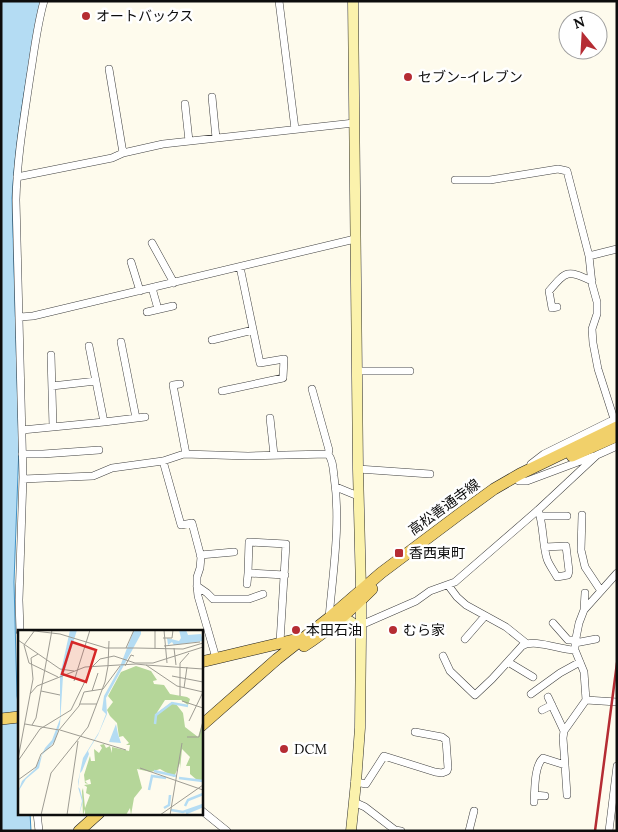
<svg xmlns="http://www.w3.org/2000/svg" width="618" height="832" viewBox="0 0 618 832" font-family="Lora,'Noto Sans JP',serif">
<rect width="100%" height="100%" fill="#fefbed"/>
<!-- water -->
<path fill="#b4dcf3" stroke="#3f90c6" d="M1 1H41C28 66 16 132 12 198L19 446 14 582 17 696 19 709V813H30L31 831H1Z"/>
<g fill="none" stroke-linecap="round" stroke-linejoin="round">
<!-- street casing -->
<g stroke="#404040" stroke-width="8">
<path id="street" d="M279 1 295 129
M109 69 123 153
M212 97 216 138
M185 104 189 141
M17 177 112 158 123 153 163 144 354 123
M455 180H490L558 169 567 171 589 256 592 284 597 302V314L592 329 593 343 598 369 614 419
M152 243 174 283
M589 256 617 249
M131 262 140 291
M152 288 158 309
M557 307 552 308 549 291C567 270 567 270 592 281
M147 312 173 306
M20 317 33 316 355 239
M212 340 253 330
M121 342 136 418
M89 346 104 422
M51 355 53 427
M357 371H410
M180 384 173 385 186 454
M52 386 96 381
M312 389 329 450 328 454
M222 391 283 378 284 359 260 363 240 267
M270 418 274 455
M22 430 104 422 145 417
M22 454H43L99 450
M163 461 181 525 192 523 201 557 200 568 197 577V586L198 596 216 658
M531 464 544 454 617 418
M358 469 430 474
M23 479 93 476 112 468 163 461 184 454 248 456 328 454C333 460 333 468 334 476 341 523 333 571 329 618
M519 481H527L594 456
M336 487 358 496
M538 510C544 525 542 543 547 559 549 565 554 571 557 577L568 575 569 571 566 546 545 547
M582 515 581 550 585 567 601 591
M540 516H567
M200 555 234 552
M247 584 248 573
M448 585 457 597 466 605 506 627 526 643
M197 586 207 593 213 599H249L263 594
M585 593 584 610 579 623 575 643V650L584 672 586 700 617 702
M584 610 617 573
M553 623 568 640H575
M361 625 416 601 430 591 455 582 538 510 597 455 617 446
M20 631 19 600 23 477 16 200C17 158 24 118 30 77 34 53 37 25 44 1
M465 639 485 616
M280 642 286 544 249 542 248 573 285 575
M575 643 596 639
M443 656 450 671 475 695 492 679 522 646C534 638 560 650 575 650
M508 662 533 677
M531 694 560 673 580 662
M548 697 564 731
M542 710 552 705
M565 765 567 795
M356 782 366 784 384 756 435 772 442 773 447 771 448 768 446 740 442 737 415 732
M535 795 545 796
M354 802 365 807 395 830 401 831
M534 802C535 790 534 766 543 758L565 765 563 738 564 731 586 700
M201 810 227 831
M37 813 39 831
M469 831 474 811
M609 831 617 766"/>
</g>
<!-- secondary casing -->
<g stroke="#2f2f2f" stroke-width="11">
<path id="secondary" d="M340 619C351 618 356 626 361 635
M351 831 356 782 360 728 361 636V590L358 469 353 1"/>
</g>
<!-- primary casing -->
<g stroke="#1e1e1e" stroke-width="12">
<path id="primary" d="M572 456 617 436
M304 646C329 630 351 610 372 589
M201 662 302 638
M1 719 19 717
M201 726 277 659 329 618 381 573 461 513 494 489 520 474 617 427
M79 831 99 813"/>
</g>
<!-- street -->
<use href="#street" stroke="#fff" stroke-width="7"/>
<!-- secondary -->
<use href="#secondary" stroke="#fbf2ac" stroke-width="10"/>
<!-- primary -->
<use href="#primary" stroke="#f1d06a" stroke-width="11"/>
<!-- rail -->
<path stroke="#b52c33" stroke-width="2.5" d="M595 831 617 663"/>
</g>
<!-- markers -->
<g fill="#b52c33" stroke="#fff" stroke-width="2">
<circle cx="86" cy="16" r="5"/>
<circle cx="408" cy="77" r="5"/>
<rect x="394" y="548" width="10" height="10" rx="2.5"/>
<circle cx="296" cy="630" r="5"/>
<circle cx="393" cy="630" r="5"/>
<circle cx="284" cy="749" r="5"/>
</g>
<g text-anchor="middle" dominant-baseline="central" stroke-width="5" stroke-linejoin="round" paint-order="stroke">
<!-- poi labels -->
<g font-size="14" fill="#0d0d0d" stroke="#fff" text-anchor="start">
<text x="96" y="16">オートバックス</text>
<text x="418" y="77">セブン-イレブン</text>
<text x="409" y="553">香西東町</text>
<text x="306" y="630">本田石油</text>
<text x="403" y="630">むら家</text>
<text x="294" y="749">DCM</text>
</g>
<!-- street labels -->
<g font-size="14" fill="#0d0d0d" stroke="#fff">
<text transform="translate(444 507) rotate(-36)">高松善通寺線</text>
</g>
</g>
<!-- overview -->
<g transform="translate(18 630)">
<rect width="185" height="185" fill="#fefbed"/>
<path d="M118 36 133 41 139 50 135 51 136 54 146 55 152 64 169 67 172 69 170 75 163 70H147L138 84 154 72 158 74 165 83 167 97 180 107 185 91V150H179L172 144V136H168L172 127 164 119 162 139V133L156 147 142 139 133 142 119 139 124 158 116 168 113 185 112 178 108 185H67V179L65 185 64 161 65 158 67 178 72 165 68 163 69 157 66 155 73 154 72 149 67 151 70 154 67 153 66 145 72 126 73 131H77L76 119 81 123 84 118 82 115 86 114 88 118 92 116 94 123V117L111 121 112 115H108L111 113 105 106 101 107 99 93 92 86 89 80 95 72 90 66 103 42Z" fill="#b5d699"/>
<path d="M52 0H59L45 46 42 94 37 111 24 125 21 138 8 149 0 162 4 151 17 139 27 118 34 110 42 89V46ZM116 0H123V4L88 68 89 84 80 105 70 121 71 124 64 141 62 143 60 157 62 159 65 171 61 185 64 171 60 157V152L65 128 81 102 88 84 84 80 86 66 101 39ZM161 0H168L170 5 183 4 185 11 156 15 154 12 150 15 149 8 161 11 163 8ZM98 94 100 104 103 113 91 112Z" fill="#b4dcf3"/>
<path fill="none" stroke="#b4dcf3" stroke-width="2.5" d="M137 94 138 85 154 73 170 76M136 141 158 146M161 148 185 151M131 160 134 146 148 148M167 176 170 170 185 164M146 178 151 175 152 165M153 180 165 182 185 175M168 183 185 176"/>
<path fill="none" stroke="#9e9c93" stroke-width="1" d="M8 0 42 4 88 18H118M17 0 6 15 11 33 40 47M137 0V19M146 0 149 33M145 8H154L155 0M0 10 42 39 56 41M146 16 182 12M108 18 116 0M118 18 165 19 185 13M156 18 158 35M128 35 185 39M90 36 91 11M107 36 113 25 116 26M154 46 185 52M56 51 72 0M166 58 169 37M85 59 102 36M23 61 42 65M74 61 80 43M12 64 19 56 67 37 118 34 128 35 159 56 185 62M162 66V33L171 23M164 71 185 78M62 74H79M171 91 185 62M7 94 41 100M14 95 18 88 34 0M42 100 108 120M169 107H181L185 91M0 129 15 49 13 28 20 24M0 131 22 99 53 80 74 37 82 29 96 26 117 33H135L185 17M122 138 185 160M0 150 18 137 23 124 35 115 41 100 61 76 66 62 85 59M23 185 33 143 70 97 87 52 90 36M49 185 60 111M142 185 185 155M152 185 164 113"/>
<path fill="#d62828" fill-opacity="0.15" stroke="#d62828" stroke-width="2.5" d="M54 12 78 20 68 52 44 44Z"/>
<rect width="185" height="185" fill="none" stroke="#0d0d0d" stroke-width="2.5"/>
</g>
<!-- border -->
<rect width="618" height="832" fill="none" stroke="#0d0d0d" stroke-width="5"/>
<!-- north arrow -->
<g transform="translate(583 35) rotate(342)"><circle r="24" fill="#ffffff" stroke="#9e9e9e"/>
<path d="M0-4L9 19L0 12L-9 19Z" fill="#b52c33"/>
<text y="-8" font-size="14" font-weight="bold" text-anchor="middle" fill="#0d0d0d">N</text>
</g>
</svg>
